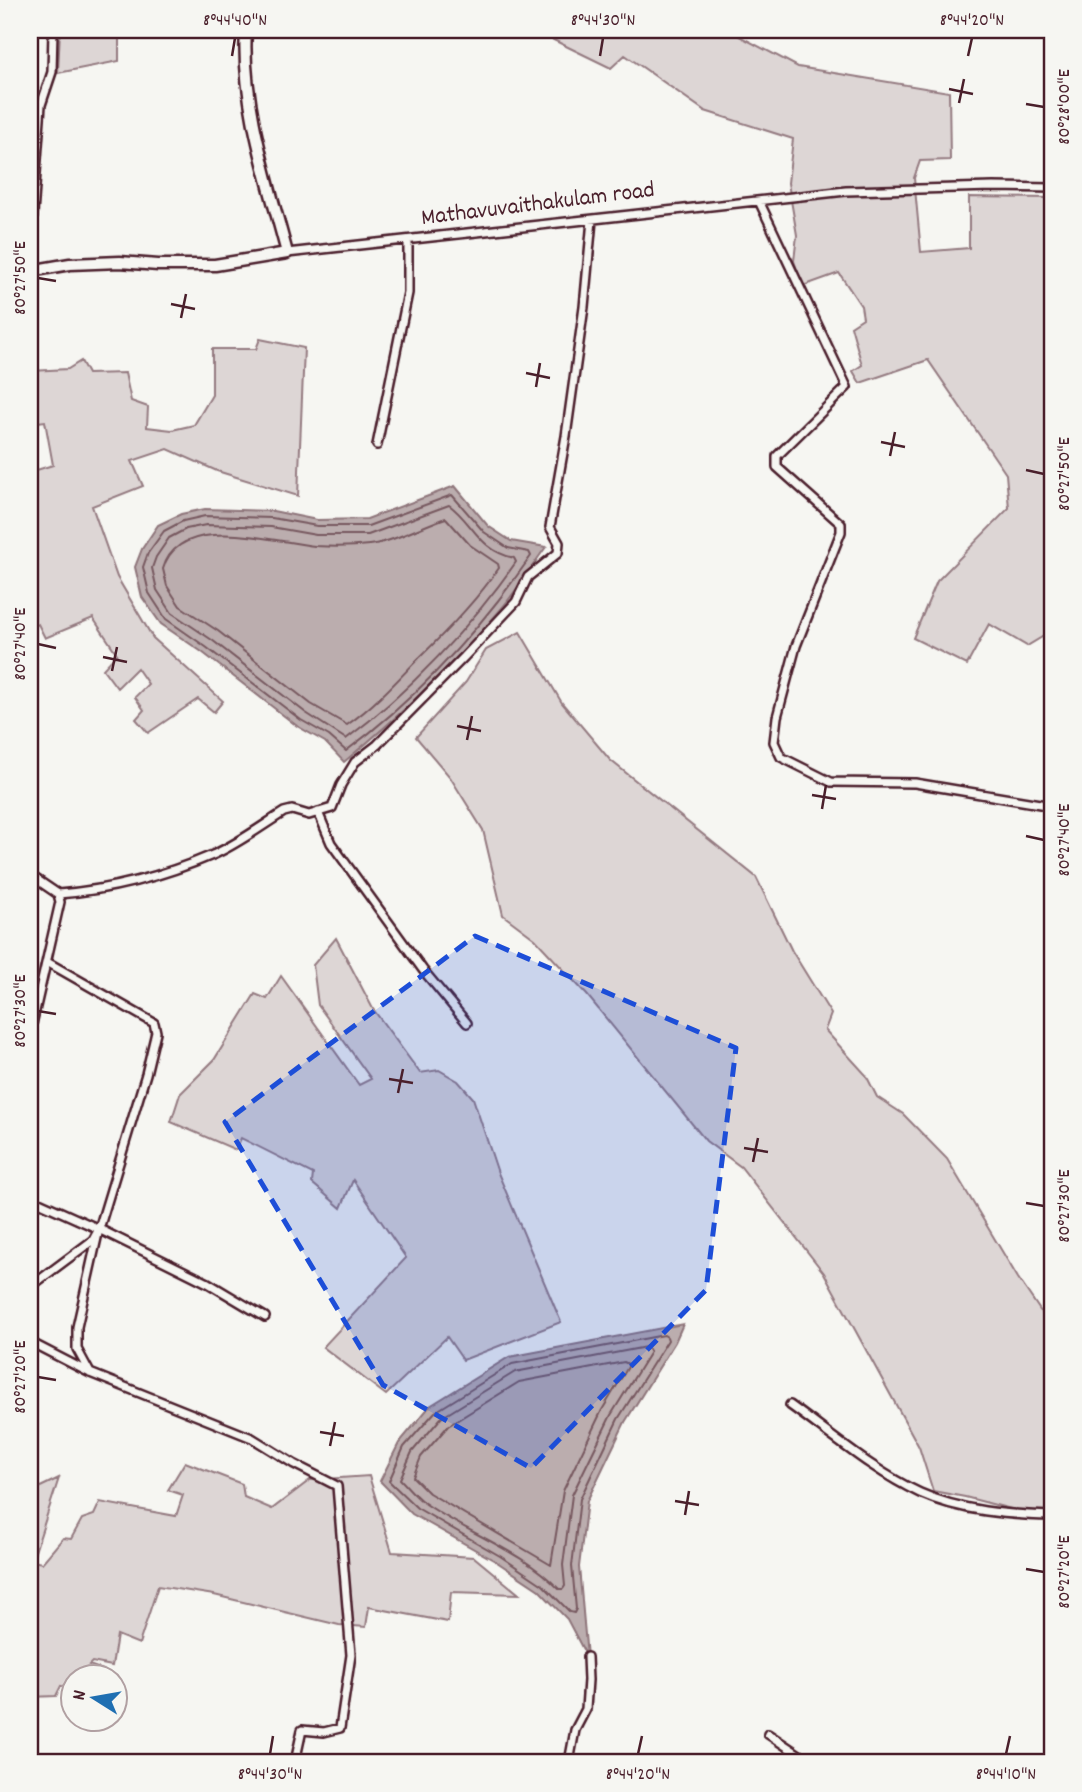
<svg xmlns="http://www.w3.org/2000/svg" width="1082" height="1792" viewBox="0 0 1082 1792" font-family="Dekko,sans-serif">
<rect width="100%" height="100%" fill="#f6f6f2"/>
<filter id="ink" filterUnits="userSpaceOnUse"><feTurbulence type="fractalNoise" baseFrequency=".0143" numOctaves="2"/><feDisplacementMap in="SourceGraphic" scale="14" xChannelSelector="R" yChannelSelector="G"/><feConvolveMatrix kernelMatrix="1 2 1 2 8 2 1 2 1" color-interpolation-filters="sRGB"/></filter>
<g filter="url(#ink)">
<!-- green -->
<path fill="#ddd6d5" stroke="#947a80" stroke-width="2" d="M60 30H119V61L58 73Z
M533 30H728L798 67 949 92 950 160 920 161 914 178 921 252 969 248V197L1052 198V631L1027 646 989 624 967 665 913 638 937 581 1009 508 1006 474 928 360 860 383 853 371 862 365 851 326 863 318 861 306 839 273 803 286 794 261 797 235 788 183 793 139 705 111 625 55 611 68Z
M260 339 304 348 298 496 217 471 168 449 132 461 143 486 92 506 117 577 153 638 223 701 214 712 198 699 148 733 136 719 144 710 135 697 148 684 137 668 117 688 103 669 117 654 93 618 45 638 38 624 30 627V472L53 465 45 421 30 423V369L31 371 68 369 81 361 88 374 125 373 131 401 148 407 147 427 172 430 194 425 212 395V349H256Z
M520 632 562 703 610 760 756 877 792 951 831 1014 825 1030 866 1075 877 1097 903 1114 947 1159 1018 1278 1052 1328V1512L1015 1510 965 1497 933 1491 919 1447 824 1273 741 1167 706 1141 587 995 535 939 503 915 483 830 450 777 416 737 466 682 486 650Z
M336 938 373 1009 420 1073 439 1070 458 1081 473 1098 498 1173 561 1322 463 1360 447 1337 386 1395 323 1347 406 1258 353 1180 341 1208 312 1183 313 1174 241 1138 236 1150 171 1122 180 1094 214 1060 255 994 267 999 281 976 359 1085 371 1079 318 1005 313 965Z
M185 1462 242 1484 244 1497 272 1509 310 1480 369 1476 392 1552 474 1557 519 1594 451 1592 448 1622 369 1607 366 1627 339 1625 214 1595 158 1586 139 1644 117 1635 112 1666 92 1662 89 1665 103 1670 98 1676H74L73 1689 61 1686 56 1696 30 1697V1492L59 1478 32 1561 42 1563 63 1538 71 1539 82 1519 94 1515 100 1502 176 1516 183 1495 168 1490Z"/>
<!-- water -->
<path fill="#bbadae" stroke="#8e747a" stroke-width="2" d="M455 486 488 526 511 541 546 547C531 567 518 589 502 608 454 665 401 715 344 762L325 742 297 726 202 652 161 624 142 597 135 567 142 549 158 525 181 514 205 509 273 511 317 520 367 519Z
M683 1324 675 1342 625 1422 587 1501 579 1567 587 1657 567 1619 539 1590 497 1562 412 1514 380 1481 399 1443 430 1406 509 1357Z"/>
<g fill="none" stroke-linecap="round" stroke-linejoin="round">
<!-- shore -->
<path stroke="#77585f" stroke-width="2" d="M452 495 484 532 508 548 529 552 531 556C480 629 417 698 346 751L329 736 301 720 206 647 166 619 149 593 143 567 148 553 164 531 183 521 205 516 272 518 317 526H368Z
M449 505C473 522 478 550 514 558L516 562C472 625 408 693 346 739L306 713 212 640 172 613 157 590 152 568 156 557 169 538 186 529 206 525 271 527 316 535H368Z
M446 518 470 545 498 564 499 568C476 601 448 630 419 658 396 682 374 706 347 725L311 704 218 631 180 606 167 586 163 569C179 512 274 542 315 546 332 547 352 547 369 545 391 543 424 525 446 518Z
M664 1335 667 1337 668 1340 618 1419 580 1499 572 1566 576 1609 574 1613 570 1612 543 1585 500 1556 417 1508 389 1481 404 1447 435 1412 512 1364Z
M646 1347 649 1349 650 1352 611 1415 572 1495 563 1565 565 1586 563 1589H559C521 1550 466 1533 423 1502 415 1496 407 1486 400 1479L412 1452 441 1418 515 1372Z
M624 1362 628 1364V1367L602 1410 563 1491 551 1565 429 1493 413 1477 421 1457 448 1426 519 1382Z"/>
<!-- street casing -->
<g stroke="#4a1f2b" stroke-width="12">
<path id="street" d="M759 201 847 387 777 456V467L841 524V532L796 646 777 717 774 742 781 757 831 782 915 783 1052 806
M287 253 846 191 993 187 1052 188
M30 255 41 105 52 72 53 30
M377 445 408 293V241
M318 812 331 843 423 970 467 1023
M30 875 58 894 60 902 30 1033
M58 894C112 890 166 875 215 854 239 843 262 826 284 812L292 810 309 815 332 808 341 785 355 762 377 745 464 657 516 602 528 577 558 553 559 543 550 527 566 436 584 307 592 220
M30 1198 99 1229 77 1327V1349L90 1373
M99 1229 208 1283 265 1317
M30 1287 93 1240 99 1229 146 1074 156 1032 154 1023 47 962
M30 1342 90 1373 252 1438 294 1464 337 1486 351 1655 340 1728 324 1732 302 1730 295 1762
M790 1405C832 1435 873 1471 920 1493 960 1511 1009 1515 1052 1516
M768 1734 810 1762
M569 1762 575 1730 586 1709 588 1680 587 1657"/>
</g>
<!-- secondary casing -->
<g stroke="#4a1f2b" stroke-width="15">
<path id="secondary" d="M30 271 70 264 120 262 158 265H215L287 253C269 184 241 102 246 30"/>
</g>
<!-- street -->
<use href="#street" stroke="#f6f6f2" stroke-width="7"/>
<!-- secondary -->
<use href="#secondary" stroke="#f6f6f2" stroke-width="10"/>
</g>
</g>
<!-- marked area -->
<path fill="#1d4ed8" fill-opacity="0.2" stroke="#1d4ed8" stroke-width="5" stroke-dasharray="14 9" stroke-linejoin="round" d="M475 936 736 1048 706 1290 531 1468 383 1385 225 1122Z"/>
<!-- ticks -->
<path fill="none" stroke="#4a1f2b" stroke-width="2.5" d="M232 56 235 38M600 56 603 38M968 56 972 38M949 89 973 94M959 103 964 79M1026 104 1044 107M38 278 56 281M171 304 195 309M181 318 186 294M526 373 550 378M536 387 540 363M881 442 905 447M890 456 895 432M1026 470 1044 474M38 644 56 648M103 657 127 662M112 671 117 647M457 726 481 731M467 740 472 716M812 795 836 799M822 809 826 785M1026 836 1044 840M38 1011 56 1014M389 1079 413 1083M398 1093 403 1069M744 1148 768 1152M753 1162 758 1138M1026 1203 1044 1206M38 1377 56 1380M320 1432 344 1436M330 1446 335 1422M675 1501 699 1505M685 1515 689 1491M1026 1569 1044 1572M270 1754 273 1736M638 1754 642 1736M1006 1754 1010 1736"/>
<g text-anchor="middle" dominant-baseline="central" stroke-width="6" stroke-linejoin="round" paint-order="stroke">
<!-- street labels -->
<g font-size="24" fill="#4a1f2b" stroke="#f6f6f2">
<text transform="translate(538 205) rotate(-7)">Mathavuvaithakulam road</text>
</g>
</g>
<!-- margin -->
<rect width="1082" height="1792" fill="none" stroke="#f6f6f2" stroke-width="77"/>
<!-- north arrow -->
<g transform="translate(94 1698) rotate(281)"><circle r="33" fill="#f6f6f2" stroke="#b1a0a2" stroke-width="2"/>
<path d="M0-5L12 26L0 18L-12 26Z" fill="#1f6fb2"/>
<text y="-10" font-size="19" font-weight="bold" text-anchor="middle" fill="#4a1f2b">N</text>
</g>
<rect x="38" y="38" width="1006" height="1716" fill="none" stroke="#4a1f2b" stroke-width="2.5"/>
<g font-size="18" text-anchor="middle" fill="#4a1f2b">
<text x="235" y="25">8°44'40"N</text>
<text x="603" y="25">8°44'30"N</text>
<text x="972" y="25">8°44'20"N</text>
<text transform="translate(1063 107) rotate(-90)" y="6">80°28'00"E</text>
<text transform="translate(19 278) rotate(-90)" y="6">80°27'50"E</text>
<text transform="translate(1063 474) rotate(-90)" y="6">80°27'50"E</text>
<text transform="translate(19 644) rotate(-90)" y="6">80°27'40"E</text>
<text transform="translate(1063 840) rotate(-90)" y="6">80°27'40"E</text>
<text transform="translate(19 1011) rotate(-90)" y="6">80°27'30"E</text>
<text transform="translate(1063 1206) rotate(-90)" y="6">80°27'30"E</text>
<text transform="translate(19 1377) rotate(-90)" y="6">80°27'20"E</text>
<text transform="translate(1063 1572) rotate(-90)" y="6">80°27'20"E</text>
<text x="270" y="1779">8°44'30"N</text>
<text x="638" y="1779">8°44'20"N</text>
<text x="1006" y="1779">8°44'10"N</text>
</g>
</svg>
